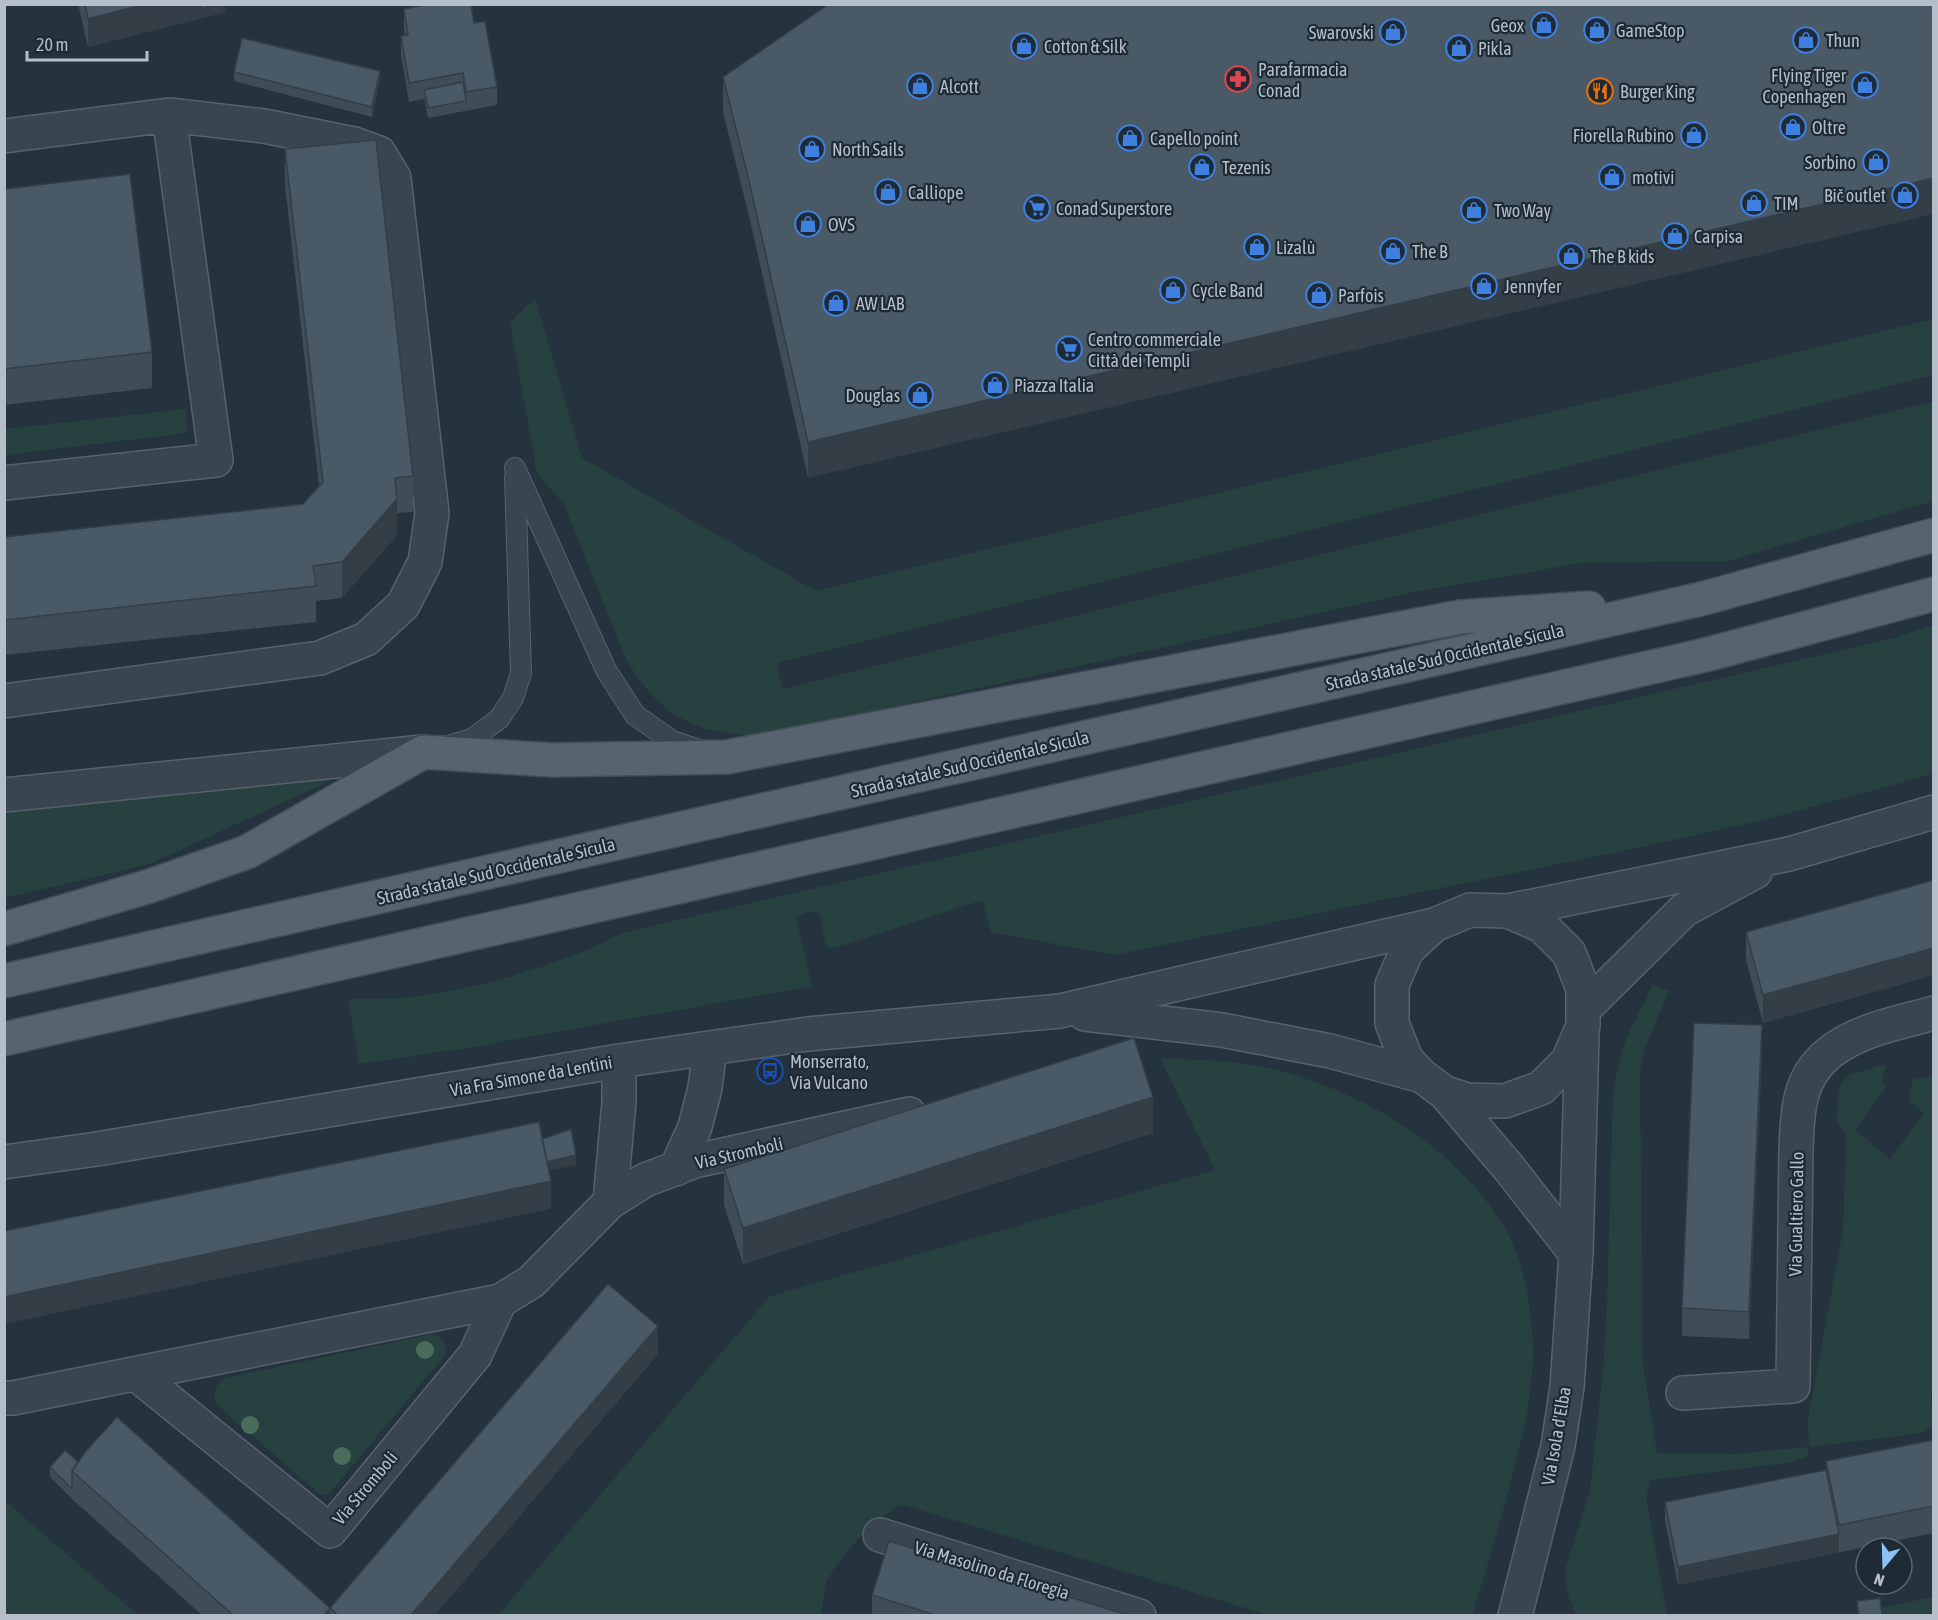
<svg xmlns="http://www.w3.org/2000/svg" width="1938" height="1620" viewBox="0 0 1938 1620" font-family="'Asap Condensed',sans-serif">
<rect width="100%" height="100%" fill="#25333f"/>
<!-- green -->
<path fill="#274040" d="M535 298 582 458 816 591 1933 319V375L777 663 782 689 1933 401V501L1728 561 1580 563 1410 593 765 735C698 737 658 716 625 657L564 504 537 473 510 323Z
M185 409 188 433 5 455V429Z
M1933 625V774L1767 819 1637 848 1114 955 991 932 983 900 834 948 826 947 819 913 807 912 796 917 812 986 473 1047 359 1064 348 999C370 998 392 999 413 997 477 989 565 964 622 933L1894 638Z
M302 776 332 777 330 781 150 864 5 898 4 813Z
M1653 985 1669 991 1644 1050 1640 1073 1643 1363 1657 1453 1735 1454 1809 1447 1808 1419 1843 1230 1846 1135 1836 1121 1838 1097 1841 1083 1851 1074 1886 1064 1882 1080 1887 1086 1855 1130 1890 1159 1924 1113 1909 1101 1912 1080 1933 1075 1934 1386 1931 1395 1933 1426 1923 1433 1809 1447 1807 1457 1787 1463 1650 1480 1646 1496 1667 1615H1577L1572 1606 1567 1589 1565 1570 1590 1490 1603 1370 1607 1303 1613 1092 1620 1057 1629 1032Z
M1160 1058C1198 1060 1239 1060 1277 1070 1363 1092 1456 1147 1503 1225 1525 1260 1534 1319 1533 1360 1531 1403 1521 1444 1510 1485 1498 1529 1486 1572 1472 1615H1269L900 1504 864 1532 841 1559 826 1581 821 1615 497 1616 770 1296 1215 1170Z
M432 1334C443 1337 447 1343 445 1355L330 1493 326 1495 318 1493 215 1403C213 1391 216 1384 226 1378Z
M4 1500 138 1615H5Z
M1933 1597V1615H1881L1880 1608Z"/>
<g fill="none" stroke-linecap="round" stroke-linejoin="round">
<!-- service casing -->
<g stroke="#57626d" stroke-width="22">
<path id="service" d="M515 468 606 670 635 715 672 741 696 749
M448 746 472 739 499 719 513 698 521 673 515 477"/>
</g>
<!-- minor casing -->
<g stroke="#57626d" stroke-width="36">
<path id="minor" d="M4 136 169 115 264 126 354 144 379 153 394 178 432 513 425 562 403 605 366 639 320 658 4 701
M4 483 216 460 169 115
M4 795 423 752
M1508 911 1789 854 1934 812
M1583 1010 1684 910 1755 872
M1085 1014 1222 1030 1330 1051 1422 1076
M1445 1093 1467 1100 1505 1101 1541 1088 1568 1061 1583 1026V989L1569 953 1542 926 1508 911 1470 910 1434 925 1407 950 1392 985V1023L1406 1059 1422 1076 1445 1093 1509 1168 1576 1254
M4 1162 97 1149 619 1061 808 1034 1060 1011 1434 925
M676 1169 695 1127 705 1088 710 1048
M610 1202 619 1102V1061
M136 1374 330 1531 475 1355 500 1301
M1683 1393 1793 1386 1796 1148C1797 1131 1797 1114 1801 1098 1815 1037 1883 1027 1934 1013
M4 1398H13L500 1301 531 1282 610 1202 645 1180 695 1161 909 1114
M880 1535 1139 1616
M1515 1616 1558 1446 1567 1387 1576 1254 1582 1036"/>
</g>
<!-- primary casing -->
<g stroke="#424e58" stroke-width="36">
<path id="primary" d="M4 929 150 886 247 852 423 752 552 760 727 757 1460 617 1589 608
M4 981 1701 599 1934 535
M4 1039 1705 655 1934 594"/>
</g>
<!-- service -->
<use href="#service" stroke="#39454f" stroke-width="20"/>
<!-- minor -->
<use href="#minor" stroke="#39454f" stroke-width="33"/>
<!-- primary -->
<use href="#primary" stroke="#57646f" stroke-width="33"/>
</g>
<!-- trees -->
<g fill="#4c6c5b">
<circle cx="425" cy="1350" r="9"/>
<circle cx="250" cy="1425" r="9"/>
<circle cx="342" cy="1456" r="9"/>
</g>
<!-- wall -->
<path fill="#3f4d57" d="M78 4H225V12L88 47Z
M829 4 808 478 750 220 723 112V77Z
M404 9 474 23 497 87V105L428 118 424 99 409 102 401 55V36H405L404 28Z
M234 72 380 80 372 117 234 81Z
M285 149 413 476V512L397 513V535L342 598 316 601V622L4 655V537L303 504 319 486 285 185Z
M4 189 152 352V388L4 405Z
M1934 880V975L1763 1023 1746 960V932Z
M1762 1053 1749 1339 1682 1336V1308Z
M1153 1133 743 1264 724 1205V1169Z
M658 1354 434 1616H203L72 1499 50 1477V1467L78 1462 330 1608Z
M1934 1440V1533L1678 1585 1665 1521V1502L1826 1470V1461Z
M872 1595 1131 1616H872Z"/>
<!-- shaded-wall -->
<path fill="#333e47" d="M146 4H225V12L88 47V19Z
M380 71V80L372 117V107Z
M1934 178V214L808 478V442Z
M397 499V535L342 598V562Z
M1934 948V975L1763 1023V995Z
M1762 1025V1053L1749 1339V1312Z
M1153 1097V1133L743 1264V1228Z
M576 1155V1165L543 1172V1162Z
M551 1181V1209L4 1324V1297Z
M658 1326V1354L434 1616H410Z
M1839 1534V1552L1678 1585V1567Z
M330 1608V1616H323Z"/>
<!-- building -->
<path fill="#495965" stroke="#333e47" stroke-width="1.5" d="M85 4H146L88 19Z
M202 4H218L202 8Z
M429 4H471L474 23 485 21 497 87 466 92 463 73 409 83 401 36 408 35 404 9Z
M829 4H1934V178L808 442 750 185 723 77Z
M242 38 380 71 372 107 234 72Z
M463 82 466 101 428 108 424 90Z
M376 140 413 476 395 478 397 499 342 562 313 566 316 586 4 620V537L303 504 323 482 285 149Z
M130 174 152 352 4 369V189Z
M1934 880V948L1763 995 1746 932Z
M1694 1023 1762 1025 1749 1312 1682 1308Z
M1134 1038 1153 1097 743 1228 724 1169Z
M539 1122 551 1181 4 1297V1231Z
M571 1129 576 1155 547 1162 542 1139Z
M608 1284 658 1326 410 1616H339L330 1608Z
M117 1417 330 1608 323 1616H234L72 1471 86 1451Z
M1934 1440V1506L1839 1525 1826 1461Z
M65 1450 78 1462 72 1471V1489L50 1467Z
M1826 1470 1839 1534 1678 1567 1665 1502Z
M889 1541 1131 1616H938L872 1595Z
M1880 1598 1882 1616H1859L1857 1601Z"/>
<!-- icons -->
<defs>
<g id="shop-ring" transform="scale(1.35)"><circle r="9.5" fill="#1e2a34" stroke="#3f7fe0" stroke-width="1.5"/><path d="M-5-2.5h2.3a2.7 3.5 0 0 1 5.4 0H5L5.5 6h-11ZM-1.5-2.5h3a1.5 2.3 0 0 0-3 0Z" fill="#3f7fe0"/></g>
<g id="pharmacy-ring" transform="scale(1.35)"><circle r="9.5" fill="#1e2a34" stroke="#e0444e" stroke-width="1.5"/><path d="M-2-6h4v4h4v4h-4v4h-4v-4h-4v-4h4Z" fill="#e0444e"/></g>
<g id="restaurant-ring" transform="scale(1.35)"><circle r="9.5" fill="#1e2a34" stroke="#e8710a" stroke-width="1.5"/><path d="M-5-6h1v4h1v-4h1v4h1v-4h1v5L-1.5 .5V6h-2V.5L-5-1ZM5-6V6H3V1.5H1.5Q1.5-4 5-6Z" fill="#e8710a"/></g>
<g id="supermarket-ring" transform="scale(1.35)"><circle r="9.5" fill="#1e2a34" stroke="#3f7fe0" stroke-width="1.5"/><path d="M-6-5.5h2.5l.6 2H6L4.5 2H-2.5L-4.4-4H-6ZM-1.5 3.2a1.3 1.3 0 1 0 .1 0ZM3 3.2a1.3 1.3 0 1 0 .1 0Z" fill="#3f7fe0"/></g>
<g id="bus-ring" transform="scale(1.35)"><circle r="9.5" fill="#1e2a34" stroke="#1a4fb4" stroke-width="1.5"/><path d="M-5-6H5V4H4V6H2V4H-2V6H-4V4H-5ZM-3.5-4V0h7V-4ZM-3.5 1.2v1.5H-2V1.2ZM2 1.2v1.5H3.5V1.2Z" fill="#1a4fb4"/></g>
</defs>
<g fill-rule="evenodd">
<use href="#shop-ring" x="1544" y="25"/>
<use href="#shop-ring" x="1597" y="30"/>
<use href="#shop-ring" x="1393" y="32"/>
<use href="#shop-ring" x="1806" y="40"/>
<use href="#shop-ring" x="1024" y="46"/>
<use href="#shop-ring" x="1459" y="48"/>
<use href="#pharmacy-ring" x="1238" y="79"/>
<use href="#shop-ring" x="1865" y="85"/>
<use href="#shop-ring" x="920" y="86"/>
<use href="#restaurant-ring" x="1600" y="91"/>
<use href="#shop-ring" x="1793" y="127"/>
<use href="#shop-ring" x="1694" y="135"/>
<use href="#shop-ring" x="1130" y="138"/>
<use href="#shop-ring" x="812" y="149"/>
<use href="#shop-ring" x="1876" y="162"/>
<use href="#shop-ring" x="1202" y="167"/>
<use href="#shop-ring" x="1612" y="177"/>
<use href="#shop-ring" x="888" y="192"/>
<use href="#shop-ring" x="1905" y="195"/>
<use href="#shop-ring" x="1754" y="203"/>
<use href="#supermarket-ring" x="1037" y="208"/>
<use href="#shop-ring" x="1474" y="210"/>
<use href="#shop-ring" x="808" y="224"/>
<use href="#shop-ring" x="1675" y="236"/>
<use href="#shop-ring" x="1257" y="247"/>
<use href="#shop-ring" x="1393" y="251"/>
<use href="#shop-ring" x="1571" y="256"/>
<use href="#shop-ring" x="1484" y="286"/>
<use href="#shop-ring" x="1173" y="290"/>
<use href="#shop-ring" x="1319" y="295"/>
<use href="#shop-ring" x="836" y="303"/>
<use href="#supermarket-ring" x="1069" y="349"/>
<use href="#shop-ring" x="995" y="385"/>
<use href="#shop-ring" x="920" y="395"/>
<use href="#bus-ring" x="770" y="1071"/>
</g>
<g text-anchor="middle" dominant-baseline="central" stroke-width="4.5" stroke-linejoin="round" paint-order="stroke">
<!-- poi labels -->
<g font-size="18" fill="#b5bfca" stroke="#1e2a34" text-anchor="start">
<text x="1524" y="25" text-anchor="end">Geox</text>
<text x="1616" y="30">GameStop</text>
<text x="1374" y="32" text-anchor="end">Swarovski</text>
<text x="1826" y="40">Thun</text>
<text x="1044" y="46">Cotton &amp; Silk</text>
<text x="1478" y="48">Pikla</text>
<text x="1258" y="69">Parafarmacia<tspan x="1258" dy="21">Conad</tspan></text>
<text x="1846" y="75" text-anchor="end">Flying Tiger<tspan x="1846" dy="21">Copenhagen</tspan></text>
<text x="940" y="86">Alcott</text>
<text x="1620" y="91">Burger King</text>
<text x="1812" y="127">Oltre</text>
<text x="1674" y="135" text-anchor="end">Fiorella Rubino</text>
<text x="1150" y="138">Capello point</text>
<text x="832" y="149">North Sails</text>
<text x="1856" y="162" text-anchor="end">Sorbino</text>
<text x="1222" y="167">Tezenis</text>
<text x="1632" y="177">motivi</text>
<text x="908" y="192">Calliope</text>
<text x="1886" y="195" text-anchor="end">Bič outlet</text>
<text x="1774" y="203">TIM</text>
<text x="1056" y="208">Conad Superstore</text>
<text x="1494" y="210">Two Way</text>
<text x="828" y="224">OVS</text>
<text x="1694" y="236">Carpisa</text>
<text x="1276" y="247">Lizalù</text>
<text x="1412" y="251">The B</text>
<text x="1590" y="256">The B kids</text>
<text x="1504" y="286">Jennyfer</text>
<text x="1192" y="290">Cycle Band</text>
<text x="1338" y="295">Parfois</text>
<text x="856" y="303">AW LAB</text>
<text x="1088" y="339">Centro commerciale<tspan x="1088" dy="21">Città dei Templi</tspan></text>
<text x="1014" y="385">Piazza Italia</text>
<text x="900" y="395" text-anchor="end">Douglas</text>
<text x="790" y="1061">Monserrato,<tspan x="790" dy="21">Via Vulcano</tspan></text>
</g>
<!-- street labels -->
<g font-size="18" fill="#b5bfca" stroke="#1e2a34">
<text transform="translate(1445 657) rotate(-13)">Strada statale Sud Occidentale Sicula</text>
<text transform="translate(970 764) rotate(-13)">Strada statale Sud Occidentale Sicula</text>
<text transform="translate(496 871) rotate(-13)">Strada statale Sud Occidentale Sicula</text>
<text transform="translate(531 1076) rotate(-10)">Via Fra Simone da Lentini</text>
<text transform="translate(739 1153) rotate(-13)">Via Stromboli</text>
<text transform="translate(1796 1214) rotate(-89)">Via Gualtiero Gallo</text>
<text transform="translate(1556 1436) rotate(-80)">Via Isola d'Elba</text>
<text transform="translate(365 1488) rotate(-50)">Via Stromboli</text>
<text transform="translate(992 1570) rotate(17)">Via Masolino da Floregia</text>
</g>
</g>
<!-- border -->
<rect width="1938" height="1620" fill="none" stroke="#b5bfca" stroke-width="12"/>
<!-- north arrow -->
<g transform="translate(1884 1566) rotate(199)"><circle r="28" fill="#1e2a34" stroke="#5a6670" stroke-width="1.5"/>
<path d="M0-4.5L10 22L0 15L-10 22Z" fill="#8cc2f8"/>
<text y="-9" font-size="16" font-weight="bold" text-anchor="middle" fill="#b5bfca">N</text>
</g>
<!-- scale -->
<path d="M27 51v9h120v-9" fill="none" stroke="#b5bfca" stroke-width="3"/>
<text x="36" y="51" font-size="18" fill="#b5bfca" stroke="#1e2a34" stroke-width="4.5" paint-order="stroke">20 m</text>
</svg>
